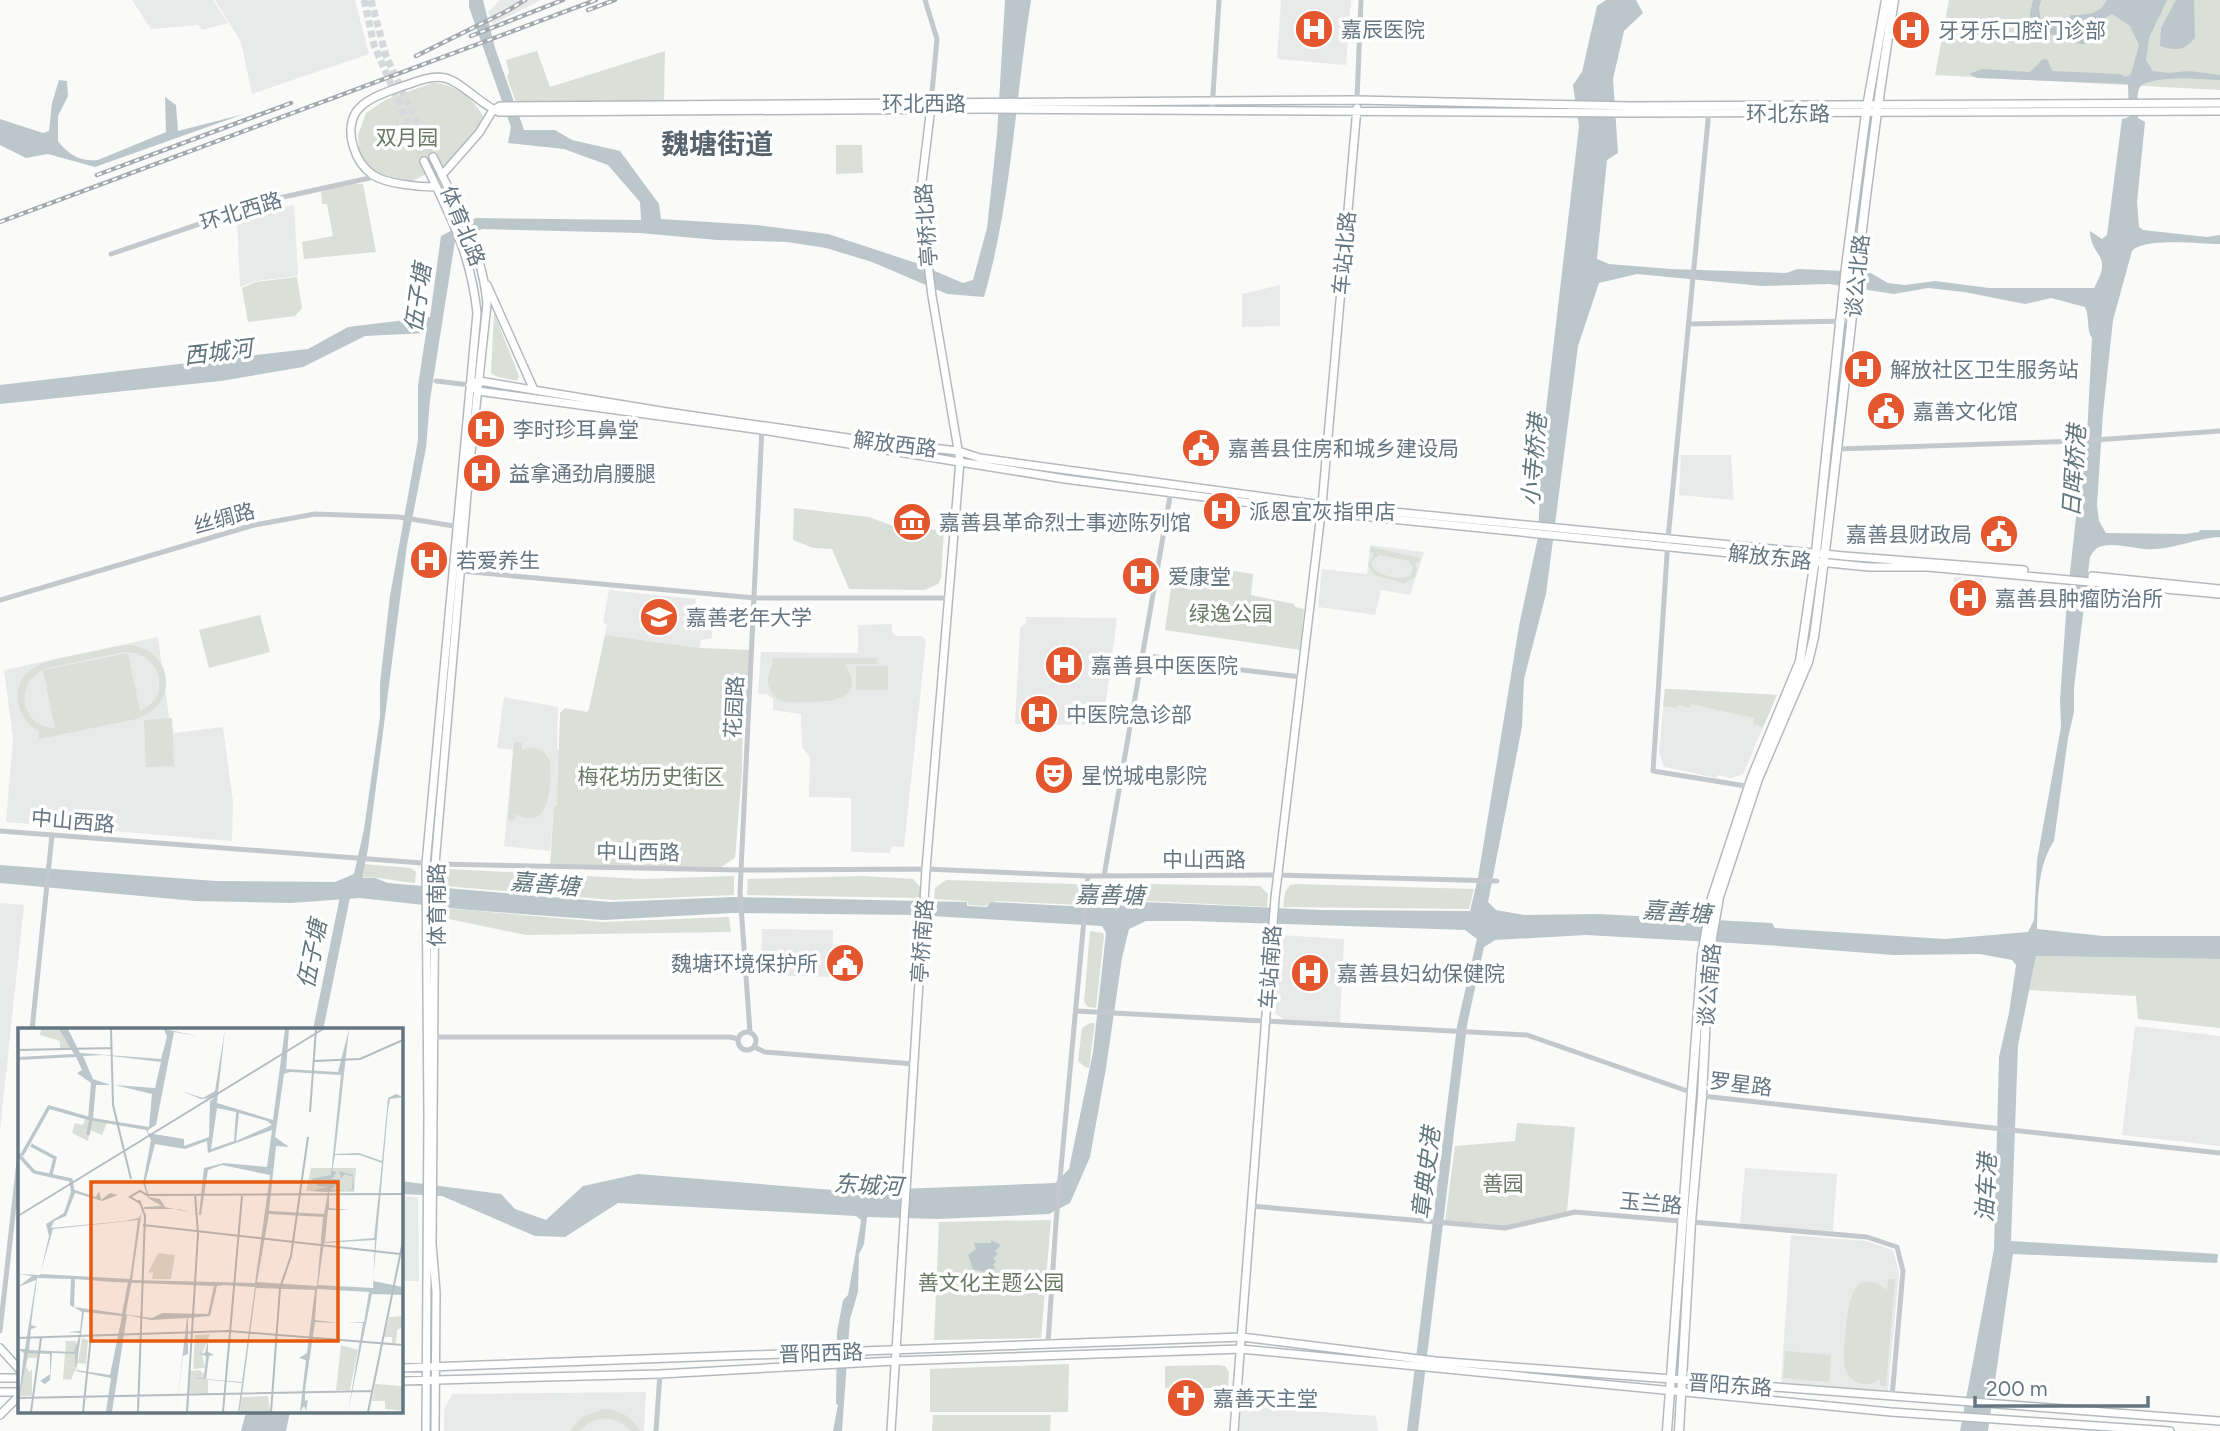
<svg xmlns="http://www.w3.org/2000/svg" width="2220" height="1431" viewBox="0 0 2220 1431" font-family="Figtree,'Noto Sans SC',sans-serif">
<rect width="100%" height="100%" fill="#fafaf8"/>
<!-- built -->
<path fill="#e8e9e9" d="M132 0H213L228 23 202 30 198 25 151 29Z
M215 0H355L369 54 252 94 241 42Z
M500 0H541L493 24 488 12Z
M1281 0H1351L1346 65 1277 59Z
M294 205 298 276 256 281 240 287 237 216Z
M1280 285V326L1242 327V294Z
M1681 455H1731L1734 500 1679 495Z
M1370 545 1424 552 1410 595 1381 590 1375 615 1318 607 1322 569 1367 574Z
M1954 577 1982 579 1980 606 1955 607Z
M609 590 696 599V610L714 611 712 638 701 640 700 648 605 635 607 624 603 623Z
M1026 617 1117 618 1106 701 1098 725 1015 724 1020 628 1026 623Z
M892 624V632L895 636H922L926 641 904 847 892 846 890 853 851 852V798L809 797 810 757 802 747 801 714 773 710V699L766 694H758L761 652 858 653V625Z
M158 637 169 717 174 733 223 727 233 802 232 841 6 822 13 739 4 670Z
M1665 689 1777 695 1743 774 1731 778 1718 775 1717 778 1664 767 1659 753Z
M504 697 558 707 557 749 560 750 557 806 554 807 550 851 504 846 513 750 497 748Z
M0 903 24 905 0 1130Z
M762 929 833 930 832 977 761 975Z
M1280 935 1344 939 1340 1023 1286 1021 1275 1013Z
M2135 1026 2220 1036V1146L2122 1135Z
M1745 1168 1837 1174 1833 1231 1740 1224Z
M401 1196 418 1197 419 1281H401Z
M1791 1235 1866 1241 1893 1250 1899 1272 1888 1391 1781 1384Z
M646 1392 644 1431H444V1409L452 1394Z
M1241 1406 1376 1416 1378 1431H1239Z"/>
<!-- green -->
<path fill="#dadfd7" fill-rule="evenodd" d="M1949 0H2220V90L1935 75Z
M537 51 550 87 665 51 664 101 516 102 507 77 509 72 506 60Z
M432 83C452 82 477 100 484 119L477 133 452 161 412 181 378 174 362 160 359 148 358 135 366 113 385 100Z
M836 145H862L863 173 836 174Z
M347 184H363L376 252 304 259 302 242 333 236 327 204H322L321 191Z
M297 277 302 308 295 316 248 322 242 288 256 282Z
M494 313 519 376 517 381 498 377 491 373Z
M794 508 869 517 899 528 944 530 941 578 938 584 925 590 849 589 832 549 813 548 793 540Z
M1371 547 1420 558 1419 563H1415L1417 569 1415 577 1404 583 1374 575 1368 565 1374 553 1370 552ZM1380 555 1409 561 1413 568 1411 575C1398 585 1353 567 1380 555Z
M1221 569 1253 574 1251 595 1294 604 1295 607 1304 609 1300 650 1165 630 1172 580 1216 589Z
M260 615 270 652 209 668 199 630Z
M605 635 700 648 750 650 746 710 743 712 742 772 735 858 721 867 550 865 554 806H557L560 713 565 708 587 712 589 709Z
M130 645C175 651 179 706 136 719L39 739V731C27 724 19 714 18 700 15 661 59 659 87 653 101 650 116 646 130 645ZM124 652C160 650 174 697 140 711L128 653 43 670 55 728C18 727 14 680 47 668Z
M773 658H877V664H845C866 698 834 702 809 702 800 702 789 704 781 700 776 698 772 694 770 689 764 677 773 669 773 658Z
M856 666H888V690H856Z
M1665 689H1672L1777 695 1763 727 1753 724 1754 718 1691 704 1690 708 1678 705 1677 708 1663 706Z
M172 718 174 766 146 767 144 720Z
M514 742 522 743V750C535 745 545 749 550 762 552 783 550 834 516 814L515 820 508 819Z
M363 864 411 868 416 872 415 883C398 882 379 876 362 878Z
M449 869 643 879 734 876V895L613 900 444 886 445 872Z
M862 876 913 879 922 889V898L747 895 748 879Z
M946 880 1075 884 1080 886 1082 892V905L996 901 986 906 968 905V902L964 901 934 899 935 888Z
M1148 884 1260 886 1268 894 1267 907 1149 901 1119 902 1109 906H1093L1094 889 1101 886Z
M1295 884 1474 889 1469 909 1283 907 1285 892 1290 885Z
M443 908 603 922 729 917 731 932 526 935 444 918Z
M1090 931 1103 933 1104 936 1096 1008 1088 1007 1084 1002Z
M2036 956 2220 959V1028L2138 1019 2136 996 2029 990Z
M1090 1023H1095L1089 1068 1085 1067 1078 1061 1082 1028Z
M1517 1123 1575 1127 1567 1211 1505 1226 1445 1221 1455 1146 1515 1141Z
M1051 1220 1041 1338 934 1340 939 1222Z
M1888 1279H1895L1886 1386H1880V1379C1873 1383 1867 1386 1859 1383 1837 1376 1845 1347 1846 1329 1848 1306 1852 1263 1887 1290Z
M1785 1351 1831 1355 1829 1382 1783 1378Z
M1069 1364 1068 1412H930V1369Z
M1217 1365 1225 1366 1229 1372 1228 1388H1165V1366Z
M603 1409C619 1410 632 1416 640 1431H631C616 1414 595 1414 580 1431H570L582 1417Z
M933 1415H1051L1050 1431H932Z"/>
<!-- water -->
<path fill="#bbc7cb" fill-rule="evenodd" d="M469 0H483L495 48 524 130H555L572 140 620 151 659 204 661 219 757 225 828 234 916 263 963 283 973 280 987 228 997 135 1005 0H1031C1015 99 1012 200 984 297L947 294 872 262 826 248 787 242 717 240 640 233 482 229 455 241 430 400 426 448 407 545 368 849 362 878H375L388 883 610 902 734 897 967 902V906L987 907 991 902 1110 908 1119 905 1120 902H1145L1320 910 1470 911 1478 878 1519 626 1538 537 1542 444 1579 126 1573 85 1582 72 1597 6 1606 0H1636L1643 13 1624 31 1613 79 1618 153 1607 160 1597 259 1609 264 1671 269 1786 273 1798 269 1869 272 1888 283 1905 285 1935 281 1989 288H2094C2114 253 2091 259 2090 231L2102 239 2107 235 2122 119 2129 117 2128 84 1977 78 1969 74 1982 69 2030 72 2043 59 2048 60 2052 71 2120 74 2126 77 2131 74 2139 45 2130 26 2112 14 2099 21 2101 41C2096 41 2089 44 2083 44 2065 43 2065 30 2038 36L2029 19 2033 0H2041L2039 8 2041 21 2061 27 2071 15C2087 15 2099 15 2107 0H2167L2149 38 2146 60 2153 71 2168 73 2189 71 2220 75V80C2206 79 2144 74 2139 89 2136 97 2138 109 2138 118L2145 122 2137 202 2139 227 2143 230 2207 237 2220 235V244C2200 244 2145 237 2132 251L2113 320 2103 413 2097 505 2099 521 2106 533 2186 534 2199 532 2200 530H2220V537C2195 538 2171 551 2145 549 2131 548 2115 543 2102 546 2095 548 2093 552 2090 557L2074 688V712L2068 738 2054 841C2037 867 2038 899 2037 929L2103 936H2220V959L2036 956 2018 1045 2011 1241 2218 1254 2217 1263 2013 1254 1988 1431H1960L1994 1249 1999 1057 2009 1013 2016 965 2012 960 1980 954 1893 955 1766 945 1586 935 1495 940 1484 947 1467 1025 1418 1431H1407L1457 1026 1477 939 1465 930 1192 921H1146L1129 929 1122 958 1106 1068 1090 1157 1070 1203 1049 1214 938 1219 867 1217 864 1244 859 1254 858 1292 850 1319 842 1431H833L838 1405 836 1404 837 1332 843 1300 848 1295 860 1228 861 1220 856 1216 618 1203 565 1237 535 1236 442 1196 401 1194V1181L501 1194 515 1209 546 1220 583 1186 638 1174 845 1191 1055 1183 1069 1169 1093 1052 1106 933 1102 926 914 915 732 913 604 920 469 910 360 898 291 903 195 901 0 883V865L216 881 335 882 354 874 364 829 380 717V683L390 596 418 440V386L426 333 365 336 303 367 221 381 0 404V385L308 349 348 327 430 317 441 236 476 218 641 220 640 202 608 165 564 149 508 143 511 127 469 7ZM1637 274 1762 286 1829 284 1894 294 1928 288 1964 292 2025 304 2051 298 2085 307C2090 317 2086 330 2092 338L2086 455 2082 463 2067 599 2060 700 2061 727 2037 860 2034 920 2028 932 1945 939 1775 928 1772 923 1598 914 1524 915 1496 910 1488 902 1522 727 1524 679 1546 594 1578 346 1599 283Z
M2176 0H2194L2195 38C2184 51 2175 51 2160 46L2161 28Z
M59 80 67 81 68 96 58 116V141C69 155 80 162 98 160L166 132 165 97 176 105 178 131 244 114 95 167 48 154 26 158 0 145V119L43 133 49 131 52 103Z
M991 1240 1001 1245 995 1251 998 1254 993 1258 996 1261 993 1265 996 1268 984 1272 973 1269 968 1255 976 1249 974 1243H991Z
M246 1412H290L286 1431H241Z"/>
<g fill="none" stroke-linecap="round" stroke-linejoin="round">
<!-- river -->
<path stroke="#bbc7cb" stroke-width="10" d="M318 1030 347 887"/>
<!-- secondary-tunnel -->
<path stroke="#d5d9db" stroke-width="7" stroke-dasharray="7 3.5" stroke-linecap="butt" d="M364 0 374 45 424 161
M371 0 386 56 433 157"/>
<!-- secondary casing -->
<g stroke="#b3babf" stroke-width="10">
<path id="secondary" d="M433 157C456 204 483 251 487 304L469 471 435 864 432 1244 436 1292 435 1431
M424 161C449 214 471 253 477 313L426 864 428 1116 426 1431
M442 175 479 133 493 110 500 106 1357 100 1630 106 2220 103
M436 187C420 187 386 184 373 175 355 163 344 132 356 112 366 98 387 92 403 86 416 82 431 75 445 78 462 82 481 105 499 112L985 109 1631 113 2220 111
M487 285 534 390
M470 385 478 391 762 430 1065 479 1321 512 1869 567H1928L2220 594
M470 385 479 381 667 412 869 441 958 451 980 458 1322 505 1844 556 2024 570
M2092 576 2220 589
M0 1348 19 1369
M401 1368 1242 1337 1435 1361 2220 1421
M0 1378H19
M401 1381 660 1374 894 1361 1241 1349 1891 1412 2170 1431
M0 1392H19
M0 1415 19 1396
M891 1431 926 869 960 461 932 296 920 197 931 107
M1234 1431 1275 898 1322 505 1357 108"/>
</g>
<!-- primary casing -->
<g stroke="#b5babe" stroke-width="11">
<path id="primary" d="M1667 1431 1702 955 1712 898 1752 777 1800 661 1816 552 1846 267 1866 113 1886 0
M1679 1431 1691 1222 1702 1096 1709 955 1719 897 1758 779 1808 662 1814 637C1843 425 1859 211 1894 0"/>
</g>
<!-- street -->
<path stroke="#c3c8cc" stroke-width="5" d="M925 0 937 39 931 103
M1357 100 1361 0
M1212 110 1219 0
M1709 110 1668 539 1653 771 1752 787
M111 254 270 200 374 177
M1689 324 1852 321
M436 381 470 385
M1838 449 2081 441 2220 431
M460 571 755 598H949
M0 600 254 525 315 514 399 517 460 527
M1143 655 1234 669 1301 677
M0 831 435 864 741 870 926 869 1088 876 1277 875 1497 881
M1104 876 1172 485
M1076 1011 1527 1035 1693 1093
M32 1030 52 835
M738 1041a9 9 0 1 1 18 0a9 9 0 1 1-18 0Z
M750 1032 740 892 762 427
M433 1037H730L738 1039
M754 1047 765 1052 914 1064
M1702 1096 2220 1153
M1251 1206 1505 1228 1575 1212 1867 1237 1897 1247 1903 1271 1892 1397
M0 1331 19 1161
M1048 1344 1056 1222 1088 876
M656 1431 660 1374"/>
<!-- secondary -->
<use href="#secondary" stroke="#fff" stroke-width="7"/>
<!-- primary -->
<use href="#primary" stroke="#fff" stroke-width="8"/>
<!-- rail casing -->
<g stroke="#a2aab0" stroke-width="4.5">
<path id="rail" d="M588 10 615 0
M471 36 563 0
M416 56 507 11 525 0
M97 175 291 103
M0 222 596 0"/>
</g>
<!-- rail -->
<use href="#rail" stroke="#fff" stroke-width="2" stroke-dasharray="5" stroke-linecap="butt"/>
</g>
<!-- icons -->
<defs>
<g id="hospital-disc" transform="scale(2.0125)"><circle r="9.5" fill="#e4572e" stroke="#fff"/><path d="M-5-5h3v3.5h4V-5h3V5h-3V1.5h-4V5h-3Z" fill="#fff"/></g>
<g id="civic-disc" transform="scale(2.0125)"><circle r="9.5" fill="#e4572e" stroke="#fff"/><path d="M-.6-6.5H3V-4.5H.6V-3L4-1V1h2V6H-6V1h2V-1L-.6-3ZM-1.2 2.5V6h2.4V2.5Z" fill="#fff"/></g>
<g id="museum-disc" transform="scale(2.0125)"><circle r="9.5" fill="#e4572e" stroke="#fff"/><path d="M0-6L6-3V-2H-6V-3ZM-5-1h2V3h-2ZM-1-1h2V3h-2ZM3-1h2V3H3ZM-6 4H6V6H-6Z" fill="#fff"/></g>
<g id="university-disc" transform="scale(2.0125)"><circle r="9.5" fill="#e4572e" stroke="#fff"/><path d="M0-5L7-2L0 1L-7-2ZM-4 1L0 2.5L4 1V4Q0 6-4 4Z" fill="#fff"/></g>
<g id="theatre-disc" transform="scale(2.0125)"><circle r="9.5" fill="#e4572e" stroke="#fff"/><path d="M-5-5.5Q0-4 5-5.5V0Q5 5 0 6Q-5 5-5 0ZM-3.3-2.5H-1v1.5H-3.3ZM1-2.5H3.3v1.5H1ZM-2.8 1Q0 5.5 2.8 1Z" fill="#fff"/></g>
<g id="church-disc" transform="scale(2.0125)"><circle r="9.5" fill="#e4572e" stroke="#fff"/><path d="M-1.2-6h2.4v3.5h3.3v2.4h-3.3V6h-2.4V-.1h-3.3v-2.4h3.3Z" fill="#fff"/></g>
</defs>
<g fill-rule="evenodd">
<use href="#hospital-disc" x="1314" y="29"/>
<use href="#hospital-disc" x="1911" y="30"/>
<use href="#hospital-disc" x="1863" y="369"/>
<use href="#civic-disc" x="1886" y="411"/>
<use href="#hospital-disc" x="486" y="429"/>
<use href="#civic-disc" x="1201" y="448"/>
<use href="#hospital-disc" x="482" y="473"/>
<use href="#hospital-disc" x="1222" y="511"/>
<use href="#museum-disc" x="912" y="522"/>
<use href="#civic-disc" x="1999" y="534"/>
<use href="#hospital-disc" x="429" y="560"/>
<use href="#hospital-disc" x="1141" y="576"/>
<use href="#hospital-disc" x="1968" y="598"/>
<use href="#university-disc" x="659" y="617"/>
<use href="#hospital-disc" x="1064" y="665"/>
<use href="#hospital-disc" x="1039" y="714"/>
<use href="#theatre-disc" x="1054" y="775"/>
<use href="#civic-disc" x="845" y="963"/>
<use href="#hospital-disc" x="1310" y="973"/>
<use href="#church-disc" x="1186" y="1398"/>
</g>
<g text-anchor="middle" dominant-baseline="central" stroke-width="7" stroke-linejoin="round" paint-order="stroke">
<!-- poi labels -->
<g font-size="21" fill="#657683" stroke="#fff" text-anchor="start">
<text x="1341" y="29">嘉辰医院</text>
<text x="1938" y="30">牙牙乐口腔门诊部</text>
<text x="1890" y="369">解放社区卫生服务站</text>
<text x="1913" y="411">嘉善文化馆</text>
<text x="513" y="429">李时珍耳鼻堂</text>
<text x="1228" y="448">嘉善县住房和城乡建设局</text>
<text x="509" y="473">益拿通劲肩腰腿</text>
<text x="1249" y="511">派恩宜灰指甲店</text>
<text x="939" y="522">嘉善县革命烈士事迹陈列馆</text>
<text x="1972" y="534" text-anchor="end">嘉善县财政局</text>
<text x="456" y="560">若爱养生</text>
<text x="1168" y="576">爱康堂</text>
<text x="1995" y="598">嘉善县肿瘤防治所</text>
<text x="686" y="617">嘉善老年大学</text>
<text x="1091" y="665">嘉善县中医医院</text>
<text x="1066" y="714">中医院急诊部</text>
<text x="1081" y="775">星悦城电影院</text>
<text x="818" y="963" text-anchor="end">魏塘环境保护所</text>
<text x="1337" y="973">嘉善县妇幼保健院</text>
<text x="1213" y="1398">嘉善天主堂</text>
</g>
<!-- street labels -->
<g font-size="21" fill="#657683" stroke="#fff">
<text x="924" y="103">环北西路</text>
<text x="1788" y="113">环北东路</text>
<text transform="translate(241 211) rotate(-17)">环北西路</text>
<text transform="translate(926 225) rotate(-94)">亭桥北路</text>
<text transform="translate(463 226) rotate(68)">体育北路</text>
<text transform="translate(1344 253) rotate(-85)">车站北路</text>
<text transform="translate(1857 276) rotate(-84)">谈公北路</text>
<text transform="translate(895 444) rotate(7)">解放西路</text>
<text transform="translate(224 518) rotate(-15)">丝绸路</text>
<text transform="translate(1770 557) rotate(6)">解放东路</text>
<text transform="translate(734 707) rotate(-87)">花园路</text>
<text transform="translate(73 821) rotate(5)">中山西路</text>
<text transform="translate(638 852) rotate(1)">中山西路</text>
<text x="1204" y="859">中山西路</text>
<text transform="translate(436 905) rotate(-90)">体育南路</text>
<text transform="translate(922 941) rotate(-86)">亭桥南路</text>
<text transform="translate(1270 967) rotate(-86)">车站南路</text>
<text transform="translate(1709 985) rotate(-85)">谈公南路</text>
<text transform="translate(1741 1084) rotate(7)">罗星路</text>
<text transform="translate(1651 1203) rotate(5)">玉兰路</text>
<text transform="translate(821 1353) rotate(-2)">晋阳西路</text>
<text transform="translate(1730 1385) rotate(4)">晋阳东路</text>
</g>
<!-- park labels -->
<g font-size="21" fill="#687a64" stroke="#fff">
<text x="407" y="137">双月园</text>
<text x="1231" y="613">绿逸公园</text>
<text x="651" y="776">梅花坊历史街区</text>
<text x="1503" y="1183">善园</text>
<text x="991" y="1282">善文化主题公园</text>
</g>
<!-- water labels -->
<g font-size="23" font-style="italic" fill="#60757c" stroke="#fff">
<text transform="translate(418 298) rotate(-82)">伍子塘</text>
<text transform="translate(218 352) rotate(-7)">西城河</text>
<text transform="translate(1534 460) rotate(-85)">小寺桥港</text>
<text transform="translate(2074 471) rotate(-86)">日晖桥港</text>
<text transform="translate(545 884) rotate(5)">嘉善塘</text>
<text transform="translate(1110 895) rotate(1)">嘉善塘</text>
<text transform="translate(1677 912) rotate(4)">嘉善塘</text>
<text transform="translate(312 954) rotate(-79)">伍子塘</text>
<text transform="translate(1426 1173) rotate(-83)">章典史港</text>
<text transform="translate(868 1185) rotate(3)">东城河</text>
<text transform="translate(1986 1188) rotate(-87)">油车港</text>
</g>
<!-- district labels -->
<g font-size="28" font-weight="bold" fill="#57646e" stroke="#fff">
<text x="717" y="144">魏塘街道</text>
</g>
</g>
<!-- overview -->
<g transform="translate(18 1028)">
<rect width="385" height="385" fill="#fafaf8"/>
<path d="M23 1 44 2 53 20H42V13L22 7ZM67 91 89 95 84 107 72 102 70 113 54 105 57 95 65 97ZM293 140H338L336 164 288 163ZM140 225 157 227 153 251H134L135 244 130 245ZM385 288V299L379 302 378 315H374V309H366L371 289ZM192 306 184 326 187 340 175 341 177 307ZM64 310 70 312 68 336 60 335 53 352 45 351 48 313H58L60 334ZM323 317 340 322 332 362H318ZM10 325H20L19 330H10L8 338 11 344 14 341V368H2ZM182 342 185 346 187 342 186 350H172L190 352V366L171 365V343ZM357 356 385 358V383L367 381V373H354ZM250 368 252 384H222L224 369Z" fill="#dadfd7"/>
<path d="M41 1H50L62 25 143 31 149 9 146 1 180 8 156 4 138 97 130 102V105L166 111V118L191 109 192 73 196 70 183 71 163 63 185 70 197 63 207 1 199 75 255 92 267 1H271L268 41 320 44 331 1 317 126 341 125 364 133 370 70 378 66 385 69 372 71 370 81 355 253 385 259V267L354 266 330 384 345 295H329L346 294 351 264 299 261 297 292 320 295 297 294 287 362V373L290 372 288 383 286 378 282 384 288 332 281 330 289 325 297 262 238 260 222 382 220 384 224 355 172 350H186L188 328 181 326 187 325 190 312V324L196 327 191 328 188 351 224 354 237 259 206 257 199 258 192 288 170 290V326L165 328 158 384 169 290 133 292 109 287 94 384H88L93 350 58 343 57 326 34 325 32 352 27 356 22 353 32 346V326L10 325 0 378 6 325 0 321H7L18 252 0 259 14 248 0 246 22 247 31 208 28 196 46 185 54 161 78 169 81 163 83 172 92 165 100 167 84 173 57 165 48 188 36 193 33 200 107 193 121 190 126 179 144 178 130 170 125 155 133 112 128 102 70 92 73 55 59 45 64 42 58 29 1 32 0 46V29L56 26ZM85 27 143 34 137 60 97 57 134 66 131 99 75 90 78 57H92L75 51 65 28ZM272 44 323 47 313 147 293 151 300 158 311 159 292 163 310 164 306 186 251 183 258 118 271 119 257 109 266 46ZM199 80 218 84 216 113 193 121ZM221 85 249 93 254 97 218 113ZM254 102 249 139 206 135 186 140 181 186 147 179 142 171 131 169 127 155 137 116 167 121 189 113 190 125ZM317 127H342L364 135 356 210 307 214 310 182H332L311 180V164L336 161 335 147 321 143 323 151H314L319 144 314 143ZM204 137 252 147 237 255 114 252 124 181H161L183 187 190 142ZM327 146 335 149 334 162H313ZM251 186 305 189 299 258 239 254ZM120 192 112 251 22 246 35 201ZM357 212 355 260 300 257 306 215ZM19 250 53 251 52 277 64 284 62 303 50 304 62 305 56 324 11 322 13 301 19 299 13 297ZM57 251 95 254 196 258 190 286 144 285 134 290 56 279ZM66 284 104 288 92 347 58 342Z" fill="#bbc7cb" fill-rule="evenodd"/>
<path fill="none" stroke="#bbc7cb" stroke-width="3.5" d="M13 117 37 130 33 146M0 126 16 144 53 152 55 166M4 127 31 79 73 91 70 107M105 290 112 253"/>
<path fill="none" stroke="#b5bdc2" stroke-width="2" d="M93 1 95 77 113 151M0 22 93 20M296 33 342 31 385 12M292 84 298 1M122 175 112 169 122 163 129 167 385 166M0 188 305 1M125 197 382 226M0 310 211 303 385 317M0 370 355 363M13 384 23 310M65 384 73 308M120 384 127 188 121 172M169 384 180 206 177 166M205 384 224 168M253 384 262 260 273 228 290 109M350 384 385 213"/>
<path fill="#e8590c" fill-opacity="0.15" stroke="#e8590c" stroke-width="3.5" d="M73 154H320V313H73Z"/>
<rect width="385" height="385" fill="none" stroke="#657683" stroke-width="3.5"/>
</g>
<!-- scale -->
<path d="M1975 1396v10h173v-10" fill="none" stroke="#657683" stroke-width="3.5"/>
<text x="1986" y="1396" font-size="21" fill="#657683" stroke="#ffffff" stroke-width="5" paint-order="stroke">200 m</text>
</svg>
